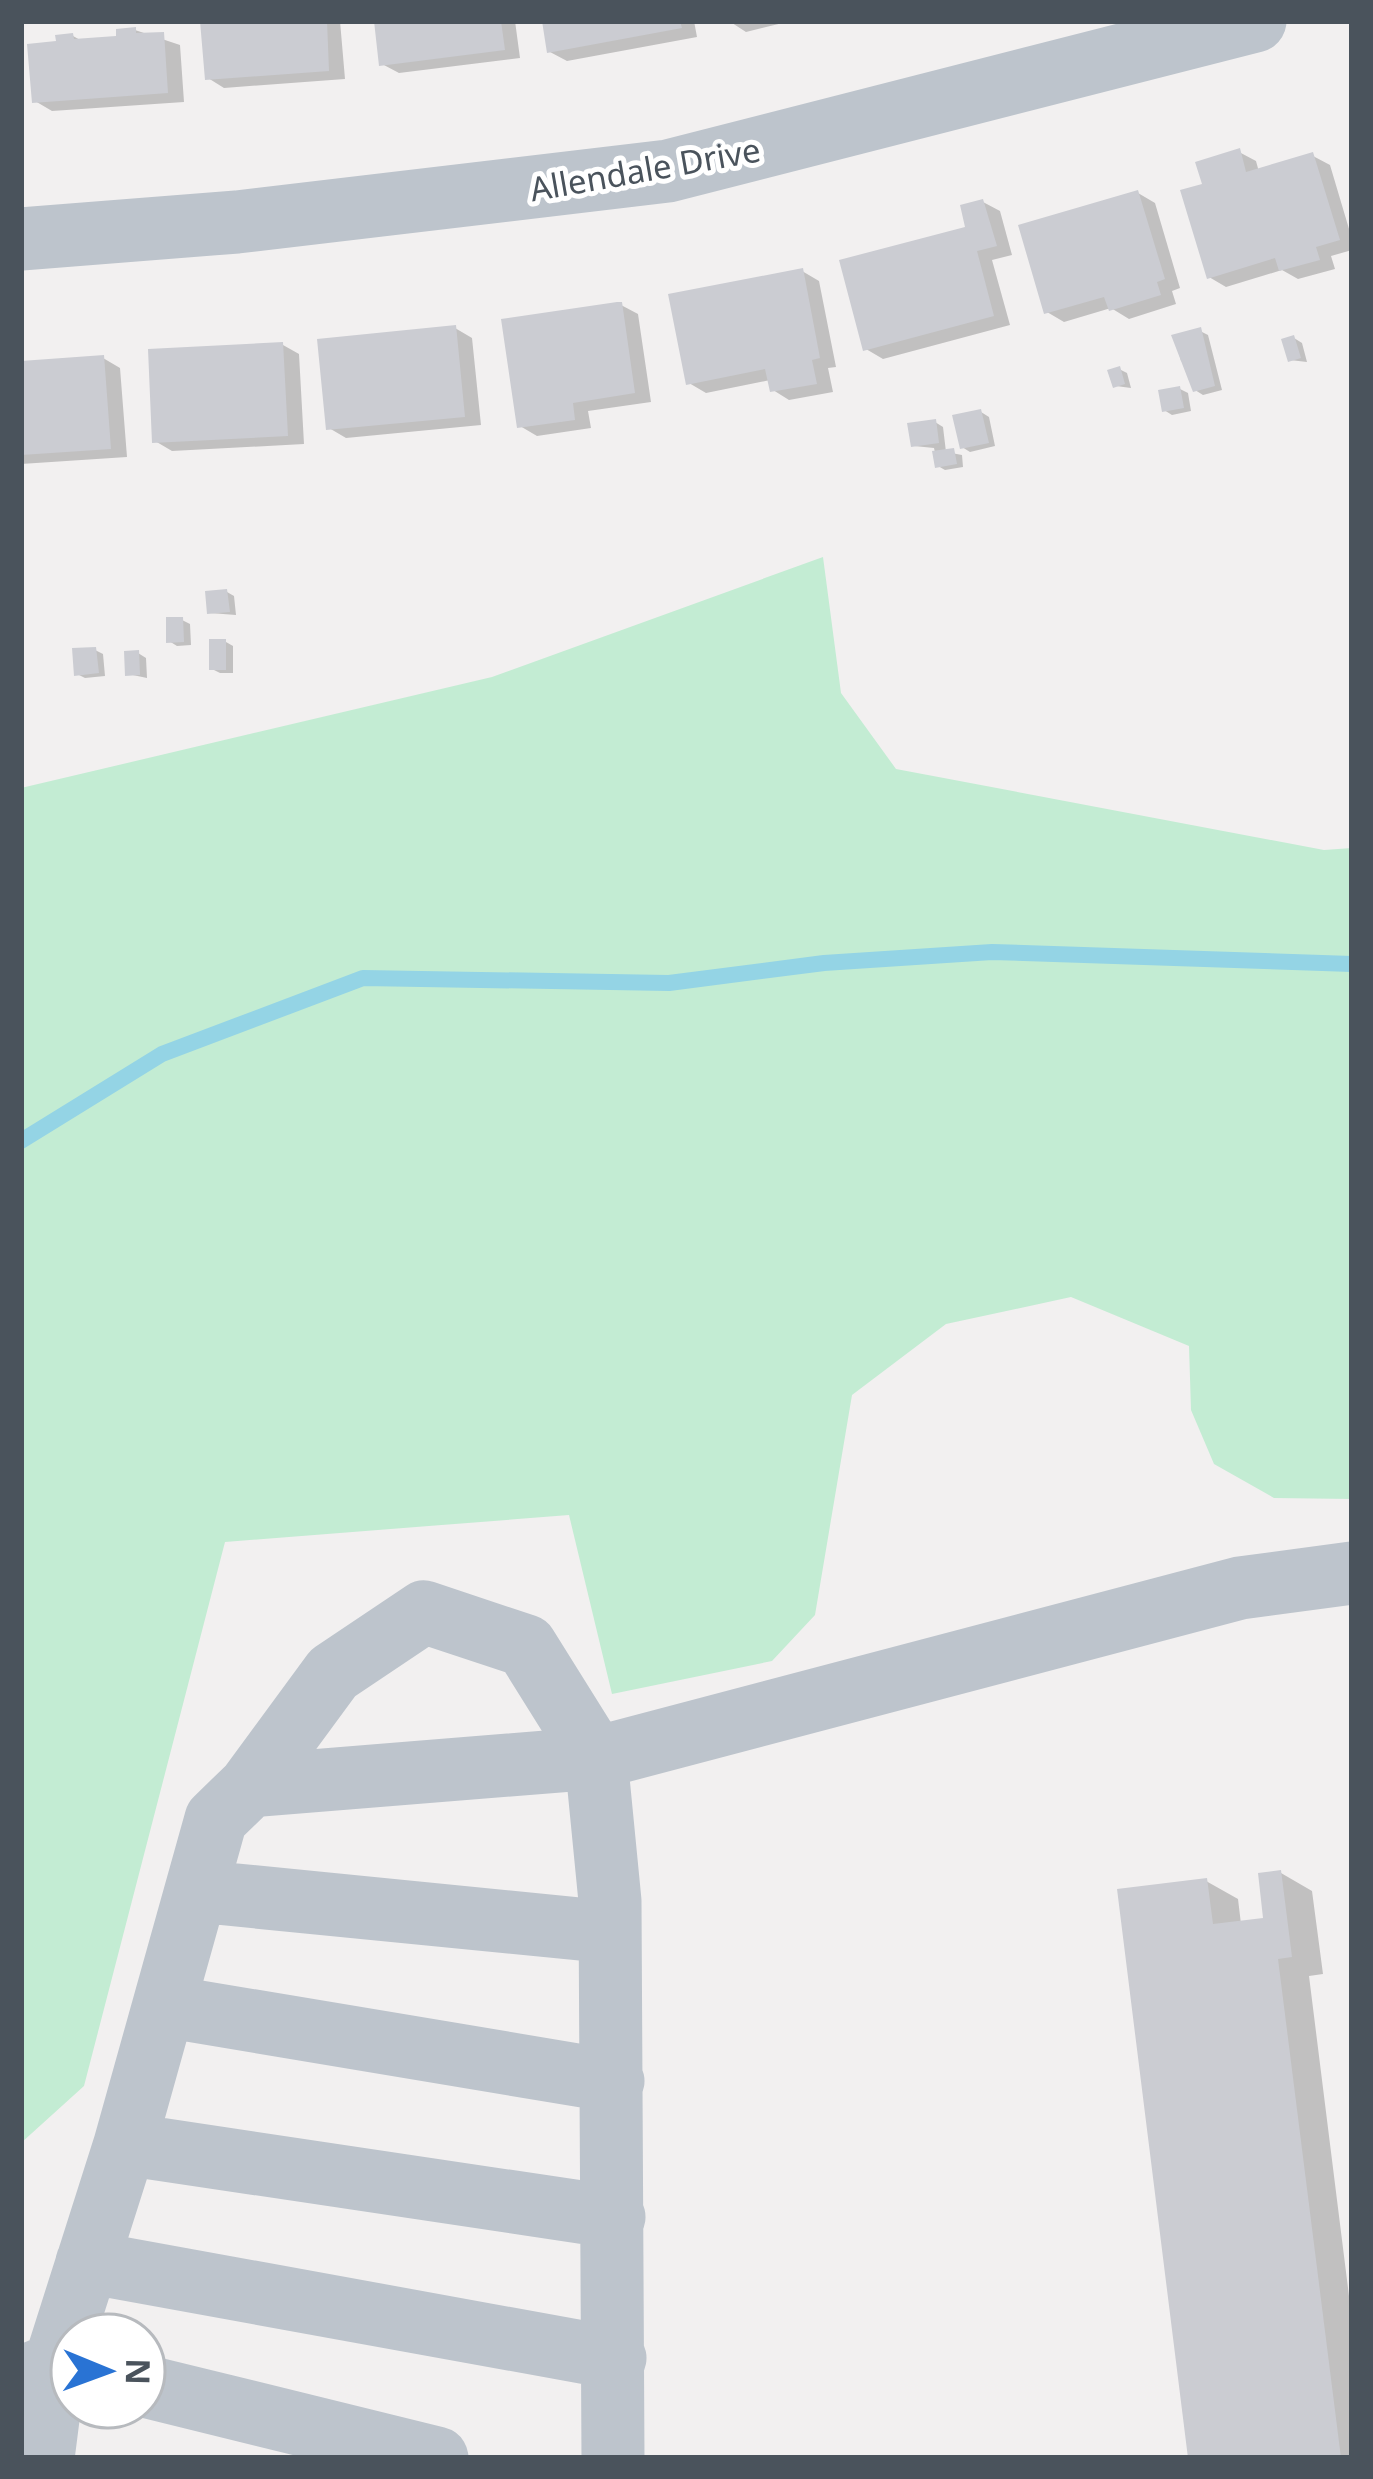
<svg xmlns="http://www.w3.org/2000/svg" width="1373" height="2479" viewBox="0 0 1373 2479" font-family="'Noto Sans',sans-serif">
<rect width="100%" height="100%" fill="#f2f0f0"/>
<!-- green -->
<path fill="#c3ecd3" d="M823 557 841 693 896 769 1324 850 1352 848V1499L1274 1498 1214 1464 1191 1410 1189 1346 1071 1297 946 1324 852 1395 815 1615 772 1661 612 1694 569 1515 225 1542 84 2086 21 2143V788L492 677Z"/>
<!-- shadow -->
<path fill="#0003" d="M203 21H340L345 79 224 88 208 78Z
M377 21H515L520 58 399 73 382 64Z
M545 21H694L697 37 567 61 550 52Z
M729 21H791L746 32Z
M135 30 180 45 184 102 52 111 35 101 59 44 73 36 82 41 119 38Z
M1239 152 1256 161 1259 172 1313 156 1330 165 1352 239V250L1331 256 1335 269 1298 279 1282 270 1226 287 1209 277 1205 186Z
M1138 193 1155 203 1180 288 1172 291 1176 304 1129 319 1111 308 1064 322 1047 312Z
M983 202 1000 211 1012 255 992 260 1010 325 883 359 866 349 969 229Z
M802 271 819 281 836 367 828 368 833 392 789 400 773 390 770 380 706 393 689 383Z
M621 305 638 314 651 402 588 411 591 428 537 436 520 426Z
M455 328 472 338 481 425 346 438 329 428Z
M1200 331 1208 335 1222 390 1203 395 1195 390 1190 366 1181 361 1175 337Z
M1294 338 1302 343 1307 362 1290 360Z
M283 345 299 354 304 444 172 451 155 441Z
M103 358 120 368 127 457 21 464V364Z
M1119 369 1127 373 1131 388 1116 386Z
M1180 389 1188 393 1191 411 1172 415 1164 410Z
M981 412 989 417 995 446 970 452 962 447Z
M935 422 943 427 946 452 962 455 963 467 945 470 938 466 934 448 914 446Z
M227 592 234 596 236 615 210 613Z
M182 620 190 624 191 645 177 646 169 641Z
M226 642 233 646V673H220L212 669Z
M95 650 103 654 105 676 85 678 77 674Z
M138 653 146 658 147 678 128 674Z
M1281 1873 1312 1891 1323 1974 1309 1976 1352 2320V2458H1191L1206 1881 1238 1899 1241 1924 1266 1921Z"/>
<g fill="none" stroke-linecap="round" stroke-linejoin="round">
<!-- stream -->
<path stroke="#94d4e5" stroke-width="16" d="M21 1141 162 1054 363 978 669 983 824 963 992 952 1352 964"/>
</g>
<!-- building -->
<path fill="#cbccd2" d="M200 21H327L329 71 205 80Z
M374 21H501L505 50 379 66Z
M542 21H680L682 28 547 53Z
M136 27V33L164 32 168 93 32 103 27 44 56 41 55 35 73 33 74 39 116 36V29Z
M1240 148 1246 172 1313 152 1340 240 1316 247 1320 260 1279 271 1275 258 1207 279 1180 190 1202 184 1195 162Z
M1138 190 1165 279 1157 282 1161 295 1109 311 1104 297 1044 314 1018 225Z
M983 199 997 246 977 251 994 316 863 351 839 260 965 227 960 205Z
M803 268 820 358 812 360 817 384 770 392 765 369 686 385 668 294Z
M617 302H622L635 393 573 403 575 420 517 428 501 319Z
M456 325 465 417 326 430 317 339Z
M1201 327 1215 386 1193 392 1171 335Z
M1294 335 1301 358 1288 362 1281 339Z
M283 342 288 436 152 443 148 349Z
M104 355 111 449 21 455V361Z
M1120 366 1125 384 1113 388 1107 370Z
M1180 386 1184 408 1162 412 1158 390Z
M981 409 989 443 960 449 952 415Z
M936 419 939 443 911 447 907 423Z
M954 448 957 464 935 468 932 451Z
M227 589 230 612 207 614 205 591Z
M166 617H183L184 642 166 643Z
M209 639H226V670H209Z
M96 647 99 673 74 676 72 648Z
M139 650 140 675 125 676 124 651Z
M1281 1870 1292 1957 1278 1959 1341 2458H1188L1117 1889 1207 1878 1213 1924 1263 1918 1258 1873Z"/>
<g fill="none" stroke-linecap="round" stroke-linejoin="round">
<!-- minor -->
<path stroke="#bdc4cc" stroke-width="63" d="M21 239 237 222 668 171 1255 21
M196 1891 610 1932
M164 2006 613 2081
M125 2144 614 2217
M87 2262 615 2358
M21 2378 55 2364 125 2144 216 1819 250 1786 596 1758 526 1646 424 1612 333 1673 250 1786
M144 2386 437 2458
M43 2458 55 2364 72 2368
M613 2458 610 1901 596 1758 1240 1588 1352 1573"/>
</g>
<g text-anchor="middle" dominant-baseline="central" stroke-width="10" stroke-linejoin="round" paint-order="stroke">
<!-- street labels -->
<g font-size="33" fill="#4a535c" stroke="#fff">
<text transform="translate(645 169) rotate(-10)">Allendale Drive</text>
</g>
</g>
<!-- border -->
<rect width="1373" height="2479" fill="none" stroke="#4a535c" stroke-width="48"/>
<!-- north arrow -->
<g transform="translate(108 2371) rotate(91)"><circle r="57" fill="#ffffff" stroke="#b7babe" stroke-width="3"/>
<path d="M0-9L21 45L0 30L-21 45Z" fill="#2973d4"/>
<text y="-18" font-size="33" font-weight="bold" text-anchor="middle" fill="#4a535c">N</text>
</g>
</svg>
